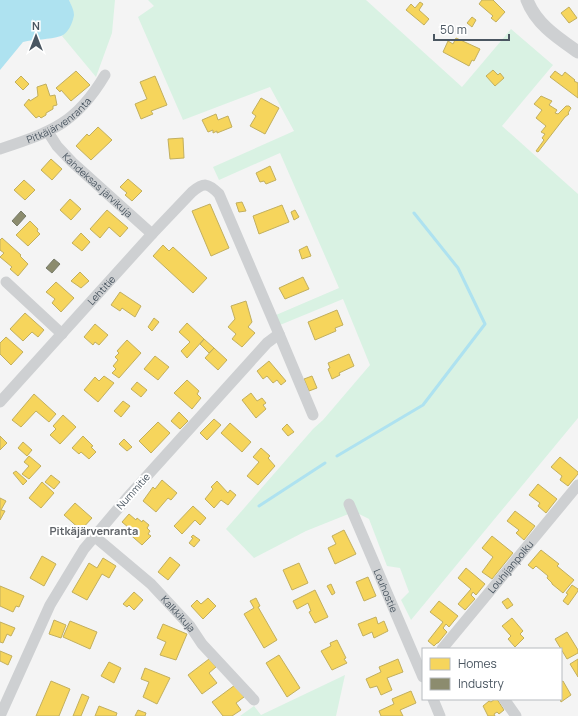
<svg xmlns="http://www.w3.org/2000/svg" width="578" height="716" viewBox="0 0 578 716" font-family="Manrope,sans-serif">
<rect width="100%" height="100%" fill="#f4f4f4"/>
<!-- green -->
<path fill="#d9f2e3" d="M69 0H115L112 33 96 77 62 36C73 25 75 14 69 0Z
M148 0H366L462 87 511 29 553 65 502 126 578 194V418L411 620 401 600 409 592 400 568 387 566 369 519 357 513H351L306 531 254 558 226 529 313 429 323 420 370 365 343 299 280 325 276 315 339 288 280 153 219 180 213 167 294 131 270 87 183 120 138 17 154 6Z
M345 675 336 716H240L254 706 261 715Z"/>
<!-- water -->
<path fill="#aee2f0" d="M0 0H69C71 5 74 10 74 15 73 22 68 34 61 36 49 40 35 39 23 42L0 70Z"/>
<!-- homes -->
<path fill="#f6d55c" stroke="#c2af5e" d="M482 0H493L505 12 496 22 491 18 493 16 479 4Z
M420 2 423 4 419 10 429 19 424 25 406 10 411 4 415 8Z
M569 7 577 18 569 23 561 13Z
M472 17 476 20 472 27 467 23Z
M456 38 480 49 474 61 472 60 469 66 443 52 448 41 453 44Z
M493 70 498 75 500 73 504 78 495 86 486 76Z
M76 71 90 85 71 101 61 90 60 92 56 88Z
M555 71 562 76 565 72 575 80 574 81 578 83V98L550 77Z
M21 76 29 84 23 90 15 82Z
M155 76 167 105 151 111 153 114 141 119 135 104 147 99 140 82Z
M46 84 50 96 55 95 57 105 53 106V109L46 113V115L41 118 39 116 36 118 24 105 29 99 30 101 38 96 37 87Z
M541 96 552 101 549 105 557 110 555 113 558 114 566 106H569L571 108 568 113 569 114 565 117 538 152 536 151 544 140 542 138 545 134 541 132 546 126 536 118 542 110 534 104Z
M261 98 279 108 265 134 250 126 256 116 252 113Z
M216 114 218 120 228 116 232 127 217 133V131L213 133V130L208 132 202 120Z
M98 127 112 140 91 160 76 146 87 134 89 136Z
M183 138 184 158 170 159 168 139Z
M51 159 62 169 52 180 41 170Z
M270 166 276 180 266 184 264 181 260 182 256 173Z
M128 179 142 191 132 201 125 195 127 193 120 187Z
M24 180 35 190 25 200 14 190Z
M70 199 81 209 71 220 60 210Z
M242 202 246 211 239 212 236 203Z
M210 204 229 248 211 256 192 211Z
M282 205 289 222 259 234 253 216Z
M107 210 128 228 120 237 109 227 100 238 90 229Z
M295 210 299 217 294 220 291 212Z
M30 221 38 229 37 231 40 234 28 246 16 235Z
M81 233 90 242 82 251 72 243Z
M2 238 21 255 20 256 28 264 18 276 10 269 12 267 0 257 4 253 0 250V240Z
M163 245 169 251 173 247 207 278 193 293 153 256Z
M307 246 311 256 302 259 299 250Z
M80 272 89 281 81 288 71 281Z
M303 277 309 289 285 299 279 288Z
M56 282 74 298 61 312 52 303 55 299 46 292Z
M120 292 141 306 135 317 122 308 120 311 111 305Z
M246 301 252 322 248 327 255 333 242 347 232 339 236 334 228 327 235 319 231 306Z
M337 310 343 325 335 328 336 331 315 340 308 322Z
M25 313 44 330 38 337 32 332 23 341 10 329Z
M154 318 159 322 152 331 148 327Z
M187 323 204 339 187 358 181 351 190 342 179 332Z
M95 324 108 335 99 345 95 342 93 345 84 337Z
M6 337 23 352 11 365 0 354V343Z
M204 339 214 348 209 353 200 344Z
M127 340 141 353 119 378 112 373 116 369 113 366 118 360 115 357 119 353 117 351Z
M214 348 227 360 218 370 205 358Z
M349 354 354 366 339 373 340 375 332 379 328 369 330 368 328 363Z
M155 356 169 367 158 380 144 369Z
M269 361 286 381 281 385 277 380 273 383 267 376 263 379 257 371Z
M104 376 114 383 98 402 84 390 95 377 99 381Z
M312 376 317 388 309 391 304 379Z
M187 380 199 391 197 394 201 398 192 409 174 393Z
M137 382 147 390 141 397 131 389Z
M251 393 257 401 262 398 266 403 263 405 266 409 256 418 242 400Z
M34 394 56 414 49 422 36 411 21 427 12 420Z
M123 401 130 406 121 417 114 411Z
M179 412 188 421 180 429 171 421Z
M63 415 76 427 60 444 50 435 56 429 53 426Z
M214 419 221 425 207 440 200 433Z
M158 422 170 433 151 453 139 441Z
M230 423 251 442 242 452 221 433Z
M287 424 294 432 288 436 282 429Z
M0 436 7 443 0 450Z
M83 436 93 446 91 447 96 452 89 459 81 452 79 454 72 448Z
M124 439 132 447 127 451 119 444Z
M23 442 32 450 27 456 18 448Z
M261 448 270 456 268 458 275 466 258 485 247 476 259 462 253 457Z
M29 456 41 466 29 479 22 474 29 466 24 462Z
M560 457 578 472V474L568 486 560 480 562 476 551 467Z
M16 471 27 481 23 485 13 473Z
M51 475 60 482 54 489 45 482Z
M162 480 177 493 171 500 168 498 156 512 143 501 153 487 155 489Z
M217 481 228 493 230 490 236 495 228 505 221 500 214 508 205 499 213 489 211 487Z
M42 482 54 493 41 508 29 498Z
M538 484 557 499 546 513 538 506 540 503 529 495Z
M0 498 6 501 1 510 5 511 0 520Z
M75 503 92 518 81 530 64 515Z
M193 506 206 518 200 525 195 520 182 534 174 526Z
M515 511 535 526 524 540 516 533 519 530 507 521Z
M129 514 136 520 137 518 142 522 143 520 149 525 147 528 150 531 148 534 151 536 142 545 126 531 129 528 122 522Z
M344 530 356 554 335 564 328 548 336 544 332 536Z
M193 535 200 540 194 547 189 543 193 538 191 537Z
M492 536 513 553 492 579 482 572 493 557 482 548Z
M541 550 559 564 557 566 574 580 563 593 552 584V583L547 578 548 576 536 566 533 569 528 565Z
M42 556 56 564 44 586 30 578Z
M170 557 180 565 168 580 158 572Z
M103 558 116 566 109 578 102 574 87 600 72 592 89 563 97 568Z
M299 563 308 583 292 590 283 570Z
M466 568 485 584 476 595 473 592 471 595 475 599 465 610 458 604 471 589 458 578Z
M368 577 376 596 364 601 356 582Z
M331 584 335 593 332 595 327 586Z
M572 585 578 589V591L568 605 563 601 568 594 566 593Z
M0 586 24 596 19 607 16 606 13 612 0 606Z
M315 590 328 617 315 623 309 612 311 611 308 603 297 609 293 601Z
M134 592 143 600 134 610 129 605 127 607 123 604Z
M208 598 216 606 203 619 191 606 197 600 201 604Z
M256 598 260 606 258 607 277 640 264 648 244 614 254 608 250 601Z
M508 598 513 605 507 609 502 602Z
M439 601 458 616 449 627 446 624 443 628 447 632 438 643H437L434 646 428 641 443 622 430 612Z
M376 617 378 624 384 621 388 631 374 638 372 632 363 636 358 624Z
M512 618 523 631 520 634 524 638 515 647 508 639 511 636 502 626Z
M54 620 66 625 61 638 49 634Z
M70 621 97 632 90 649 63 637Z
M0 622 15 628 11 636 7 634 3 643 0 642Z
M163 624 187 634 176 660 160 655 166 642 157 638Z
M567 632 578 650V653L567 659 555 639Z
M337 640 346 658 344 659 347 663 332 670 321 651 331 646 330 643Z
M0 651 12 656 8 665 0 661Z
M279 655 300 688 287 697 266 663Z
M209 659 216 667 209 673 217 683 202 694 188 675Z
M398 659 403 672 387 678 392 690 381 695 377 686 370 688 366 679 381 672 379 667Z
M578 659V677L570 664Z
M109 662 121 668 114 683 101 676Z
M145 668 170 678 157 704 143 697 149 682 141 679Z
M51 681 70 689 59 716H36Z
M563 681 571 695 561 702 560 699H561V682Z
M235 685 244 697 236 703 241 710 232 716H223L212 702Z
M411 691 416 703 400 710 403 716H381L379 711 394 704 392 699Z
M82 694 89 697 81 716H73Z
M495 699H497L504 710 499 714 497 712 494 714 495 716H488L483 706 489 701 491 702Z
M99 706 117 713 116 716H95Z
M138 710 146 713 145 716H135Z"/>
<!-- industry -->
<path fill="#8c8c6e" stroke="#787c6a" d="M21 211 26 216 17 226 12 221Z
M54 259 60 264 52 273 46 268Z"/>
<g fill="none" stroke-linecap="round" stroke-linejoin="round">
<!-- stream -->
<path stroke="#aee2f0" stroke-width="3" d="M337 456 423 405 485 324 458 268 414 213
M259 506 325 463"/>
<!-- minor -->
<g stroke="#ced0d2" stroke-width="11">
<path id="s1" d="M48 132 57 146 72 162 152 234"/>
<path id="s2" d="M0 149C51 132 76 124 105 75"/>
<path d="M6 282 62 334"/>
<path d="M279 334 313 415"/>
<path id="s3" d="M0 402 152 234 192 192C204 182 208 183 219 194L279 334 267 343 127 498 84 549 50 605 0 716"/>
<path id="s4" d="M349 504 423 677"/>
<path id="s5" d="M94 536 151 584 190 626 202 644 254 700"/>
<path id="s6" d="M442 649 578 485"/>
<path d="M433 699 440 716"/>
<path d="M504 699 516 716"/>
</g>
<!-- tertiary -->
<path stroke="#ced0d2" stroke-width="13" d="M527 0C536 24 558 38 578 52"/>
</g>
<g text-anchor="middle" dominant-baseline="central" stroke-width="4" stroke-linejoin="round" paint-order="stroke">
<!-- street labels -->
<g font-size="10" fill="#4a5661" stroke="#fff">
<text stroke="none"><textPath href="#s2" startOffset="66">Pitkäjärvenranta</textPath></text>
<text stroke="none"><textPath href="#s1" startOffset="73">Kahdeksas järvikuja</textPath></text>
<text stroke="none"><textPath href="#s3" startOffset="151">Lehtitie</textPath></text>
<text transform="translate(133 491) rotate(-48)">Nummitie</text>
<text stroke="none"><textPath href="#s6" startOffset="107">Louhijanpolku</textPath></text>
<text stroke="none"><textPath href="#s4" startOffset="94">Louhostie</textPath></text>
<text stroke="none"><textPath href="#s5" startOffset="115">Kalkkikuja</textPath></text>
</g>
<!-- neighbourhood labels -->
<g font-size="11" font-weight="bold" fill="#5f6368" stroke="#fff">
<text x="94" y="530">Pitkäjärvenranta</text>
</g>
</g>
<!-- legend -->
<rect x="422" y="648" width="140" height="52" fill="#ffffff" stroke="#b7bbc0"/>
<rect x="430" y="658" width="20" height="12" fill="#f6d55c" stroke="#b7bbc0"/>
<text x="458" y="668" font-size="12" fill="#4a5661">Homes</text>
<rect x="430" y="678" width="20" height="12" fill="#8c8c6e" stroke="#b7bbc0"/>
<text x="458" y="688" font-size="12" fill="#4a5661">Industry</text>
<!-- north arrow -->
<g transform="translate(36 36)" stroke="#ffffff" stroke-width="3" paint-order="stroke">
<path d="M0-3L7 15L0 10L-7 15Z" fill="#4a5661"/>
<text y="-6" font-size="11" font-weight="bold" text-anchor="middle" fill="#4a5661">N</text>
</g>
<!-- scale -->
<path d="M434 34v6h75v-6" fill="none" stroke="#4a5661" stroke-width="2"/>
<text x="440" y="34" font-size="12" fill="#4a5661" stroke="#ffffff" stroke-width="3" paint-order="stroke">50 m</text>
</svg>
